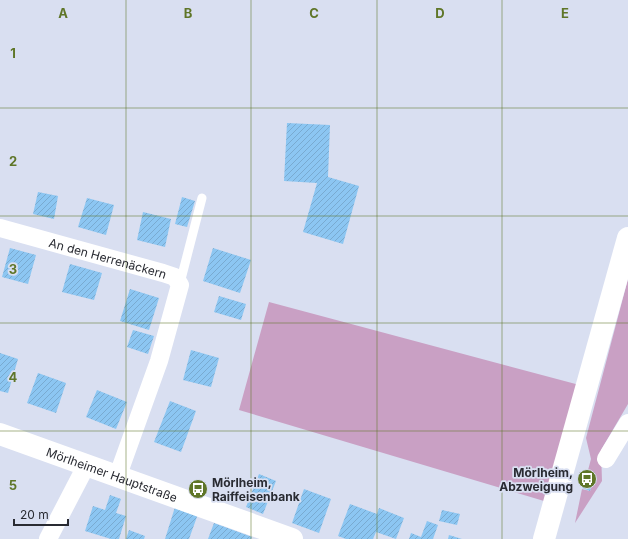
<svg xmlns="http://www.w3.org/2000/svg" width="628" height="539" viewBox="0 0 628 539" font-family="Inter,sans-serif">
<defs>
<pattern id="building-hatch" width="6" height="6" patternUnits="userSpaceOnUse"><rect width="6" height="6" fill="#8cc6f2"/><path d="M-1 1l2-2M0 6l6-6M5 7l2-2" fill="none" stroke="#79aad0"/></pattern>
</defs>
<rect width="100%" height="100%" fill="#d9dff1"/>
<!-- green -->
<path fill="#c9a0c4" d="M628 279V404L601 450 602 481 575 523 582 489 590 491 595 477 587 474 591 459 586 438Z
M269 302 587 387 554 504 239 410Z"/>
<!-- building -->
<path fill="url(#building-hatch)" d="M287 123 330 125 328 177 359 186 343 244 303 232 317 183 284 181Z
M38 192 58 196 54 219 33 214Z
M182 197 195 201 187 227 175 224Z
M87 198 114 205 106 235 78 227Z
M143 212 171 219 165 247 137 240Z
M10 248 36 255 28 284 2 277Z
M213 248 251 260 240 293 203 281Z
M70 264 102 273 94 300 62 292Z
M130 289 159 298 149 330 120 321Z
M219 296 246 304 241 320 214 312Z
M133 330 154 336 148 354 127 347Z
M191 350 219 358 211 387 183 380Z
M0 353 18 359 8 393 0 391Z
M38 373 66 383 56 413 27 403Z
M97 390 127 402 116 429 86 417Z
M170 401 196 411 181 452 154 442Z
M259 474 276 481 263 514 246 507Z
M587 475 594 477 590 491 582 488Z
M304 489 331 499 319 533 292 523Z
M110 495 121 499 116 513 126 516 119 539H111L85 531 93 506 105 510Z
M350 504 377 514 379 508 404 518 396 539 376 532 373 539H346L338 536Z
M175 507 198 514 189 539H165Z
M442 510 460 514 457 525 439 521Z
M427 521 438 525 433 539H409L411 533 421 537Z
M214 523 252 537 251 539H208Z
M129 530 145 536 144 539H126Z
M449 535 462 539H448Z"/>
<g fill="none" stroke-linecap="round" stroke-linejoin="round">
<!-- service -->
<path stroke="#fff" stroke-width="9" d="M180 283 202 198"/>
<!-- minor -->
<g stroke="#fff" stroke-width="18">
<path id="s1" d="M0 228 163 273 175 277 180 285 159 361 118 475"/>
<path d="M606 459 628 423"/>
<path d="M48 539 87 464"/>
</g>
<!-- tertiary -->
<path stroke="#fff" stroke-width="22" id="s2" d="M0 434 292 539"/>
<!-- secondary -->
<path stroke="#fff" stroke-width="22" d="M544 539 628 238"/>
</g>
<!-- grid -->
<path fill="none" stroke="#5f7628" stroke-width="1" stroke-opacity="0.55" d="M126 0V539M251 0V539M377 0V539M502 0V539M0 108H628M0 216H628M0 323H628M0 431H628"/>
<!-- icons -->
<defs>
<g id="bus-disc" transform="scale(1)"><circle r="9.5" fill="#5f7628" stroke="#d9dff1"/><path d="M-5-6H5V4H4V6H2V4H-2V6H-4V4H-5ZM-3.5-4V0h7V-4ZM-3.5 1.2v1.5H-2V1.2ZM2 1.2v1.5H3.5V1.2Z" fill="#fff"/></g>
</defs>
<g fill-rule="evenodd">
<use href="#bus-disc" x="587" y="479"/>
<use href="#bus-disc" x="198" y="489"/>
</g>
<g text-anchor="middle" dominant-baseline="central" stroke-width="3.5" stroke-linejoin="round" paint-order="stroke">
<!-- street labels -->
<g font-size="12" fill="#292b32" stroke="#d9dff1">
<text stroke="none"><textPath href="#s1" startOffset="112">An den Herrenäckern</textPath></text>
<text stroke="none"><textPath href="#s2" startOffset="119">Mörlheimer Hauptstraße</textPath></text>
</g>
<!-- poi labels -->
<g font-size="12" font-weight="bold" fill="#292b32" stroke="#d9dff1" text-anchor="end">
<text x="573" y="472">Mörlheim,<tspan x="573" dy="14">Abzweigung</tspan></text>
<text x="212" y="482" text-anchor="start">Mörlheim,<tspan x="212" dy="14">Raiffeisenbank</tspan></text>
</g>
</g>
<g font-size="13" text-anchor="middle" font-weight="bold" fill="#5f7628" stroke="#d9dff1" stroke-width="3.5" stroke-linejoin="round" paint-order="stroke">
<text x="63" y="18">A</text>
<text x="188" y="18">B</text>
<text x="314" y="18">C</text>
<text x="440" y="18">D</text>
<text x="565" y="18">E</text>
<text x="13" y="58">1</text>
<text x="13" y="166">2</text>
<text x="13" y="274">3</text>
<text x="13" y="382">4</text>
<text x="13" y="490">5</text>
</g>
<!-- scale -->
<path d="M14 519v6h54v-6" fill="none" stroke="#292b32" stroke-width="2"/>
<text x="20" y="519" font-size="12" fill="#292b32" stroke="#d9dff1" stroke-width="3" paint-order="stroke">20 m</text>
</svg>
